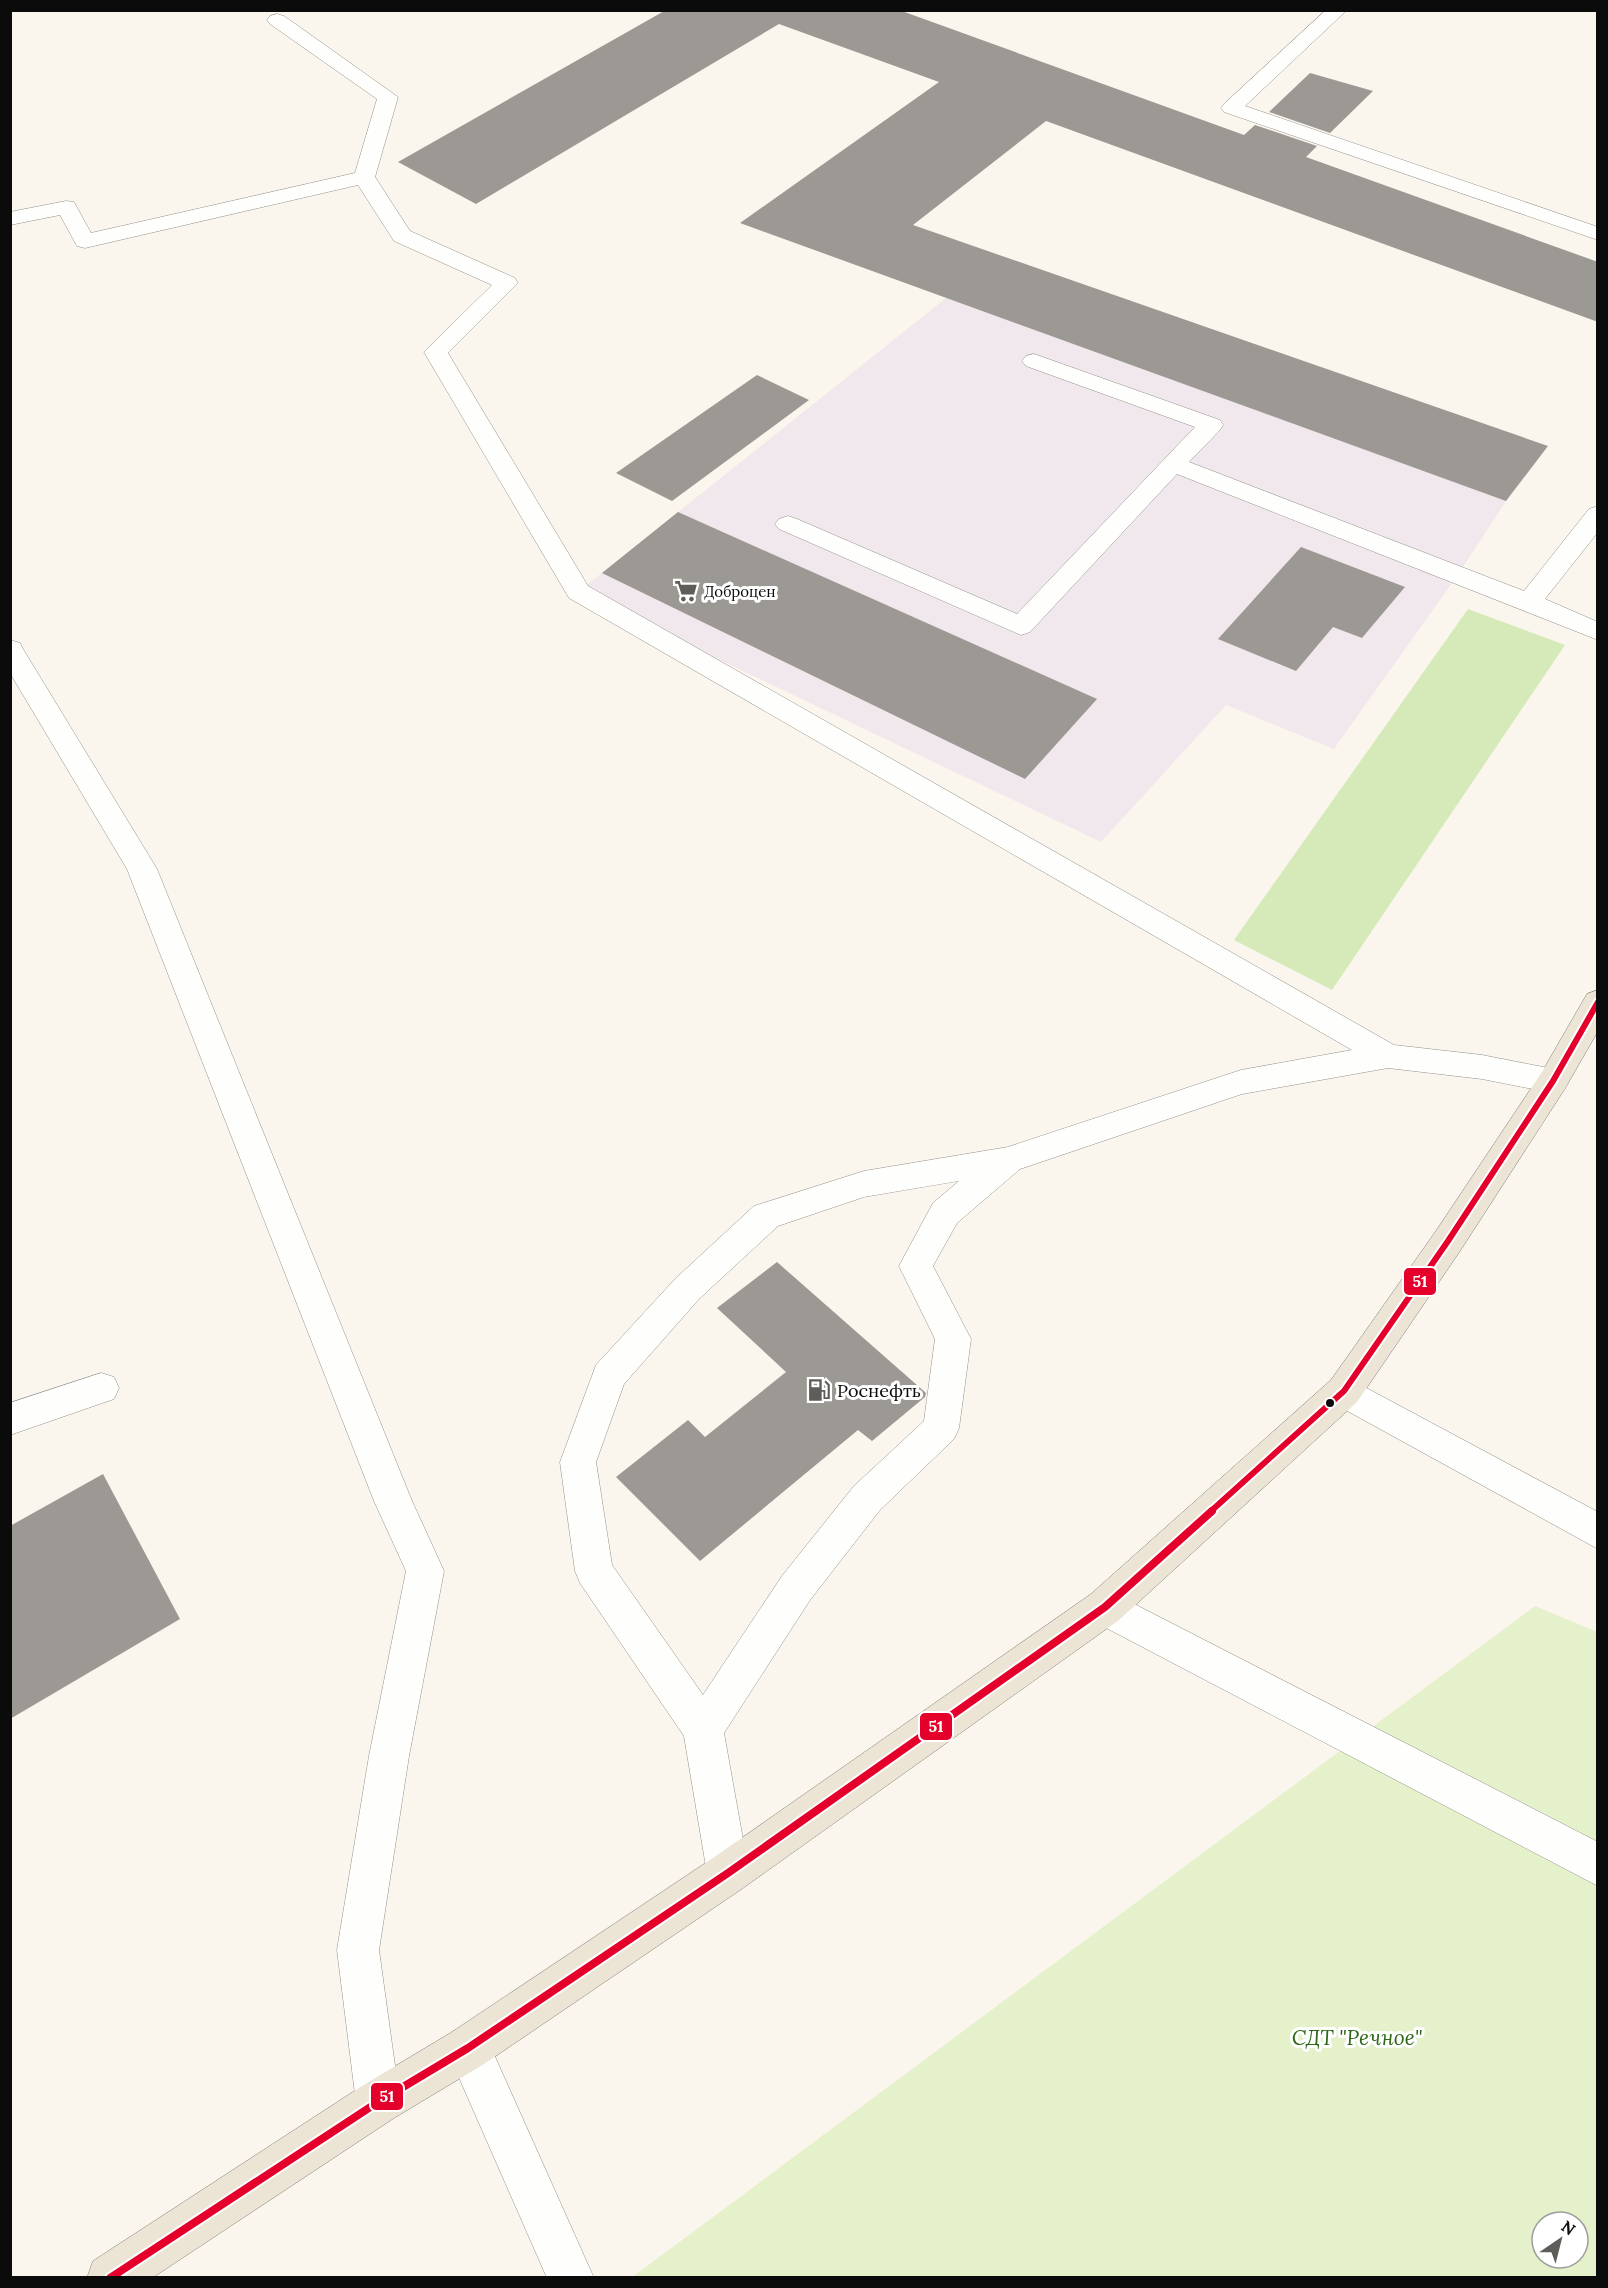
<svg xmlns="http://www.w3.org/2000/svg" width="1608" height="2288" viewBox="0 0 1608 2288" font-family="Lora,serif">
<rect width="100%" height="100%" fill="#faf6ed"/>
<!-- industrial -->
<path fill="#f0e8ec" d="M966 282 1522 477 1457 576 1334 749 1226 705 1101 842 578 592Z"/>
<!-- green -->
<path fill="#e5f1ca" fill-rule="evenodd" d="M1535 1606 1597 1632V2277L631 2278ZM1542 2222H1578V2258H1542Z"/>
<!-- forest -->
<path fill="#d6e9b8" d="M1468 609 1565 645 1332 990 1234 940Z"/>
<!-- building -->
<path fill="#9c9894" d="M666 10H899L1244 135 1255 125 1317 146 1306 157 1598 262V322L1046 121 913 225 1548 446 1506 501 740 223 939 82 779 24 476 204 398 162Z
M1310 73 1373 91 1330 133 1269 112Z
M757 375 809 400 672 501 616 473Z
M678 512 1097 699 1025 779 602 573Z
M1301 547 1405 587 1362 638 1333 627 1296 671 1218 639Z
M777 1262 926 1393 925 1397 872 1441 858 1430 700 1561 616 1477 688 1420 705 1437 786 1372 717 1308Z
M103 1474 180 1619 10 1719V1526Z"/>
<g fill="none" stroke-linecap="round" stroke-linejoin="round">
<!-- minor casing -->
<g stroke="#93918d" stroke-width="1">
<path id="minor" d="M1326 10H1347L1245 106 1598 227V240L1224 112 1221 108 1224 104Z
M277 14 284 16 398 97 375 177 410 231 515 278 518 283 448 353 588 586 1394 1045 1482 1055 1553 1069 1564 1072 1569 1081 1564 1090 1553 1093 1482 1079 1388 1068 1242 1094 1020 1169 957 1223 933 1266 971 1339 959 1428 954 1439 880 1510 810 1600 724 1733 749 1873 743 1888 728 1894 713 1888 707 1873 684 1736 580 1583 575 1571 560 1462 596 1365 675 1279 754 1206 864 1171 1008 1147 1241 1070 1352 1050 569 598 424 352 492 285 394 241 358 185 85 248 77 246 60 215 10 225V212L66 201 74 202 91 233 355 173 377 99 270 24 267 20 270 16ZM959 1181 933 1203 899 1266 935 1339 924 1421 854 1486 782 1576 703 1695 612 1565 596 1462 624 1384 699 1299 778 1226 864 1197Z
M1034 354 1220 420 1223 425 1220 430 1189 462 1524 591 1589 509 1598 506V532L1545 599 1598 622V640L1177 474 1030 632 1021 635 779 529 775 524 779 519 788 516 797 519 1017 614 1195 427 1026 366 1022 361 1026 356Z
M10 640 20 643 23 649 157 869 412 1501 444 1571 409 1756 379 1950 400 2102 394 2118 378 2124 362 2118 356 2102 337 1950 369 1756 406 1571 374 1501 127 869 10 673Z
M101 1373 114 1377 119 1388 114 1399 10 1435V1403Z
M1344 1376 1598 1512V1549L1331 1402 1326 1391 1331 1380Z
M1105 1589 1598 1842V1886L1091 1620 1086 1607 1091 1594Z
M468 2026 484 2032 594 2278H547L446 2048 452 2032Z"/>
</g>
<!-- major casing -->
<g stroke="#807e7a" stroke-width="1">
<path id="major" d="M1598 990V1031L1564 1090 1460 1251 1357 1402 1119 1620 743 1888 484 2064 394 2118 152 2278H87L93 2261 362 2086 452 2032 713 1858 1091 1594 1331 1380 1436 1231 1542 1072 1587 994Z"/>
</g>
<!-- minor -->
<use href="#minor" fill="#fefefc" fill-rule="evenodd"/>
<!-- major -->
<use href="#major" fill="#ece5d6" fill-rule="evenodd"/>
<!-- bus-1-far1 casing -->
<g stroke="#fff" stroke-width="10">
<path id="bus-1-far1" d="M1210 1512 1344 1391 1448 1241 1553 1081 1598 1002"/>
</g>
<!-- bus-1 casing -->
<g stroke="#fff" stroke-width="12">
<path id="bus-1" d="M110 2278 378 2102 468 2048 728 1873 1105 1607 1212 1511"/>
</g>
<!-- bus-1-far1 -->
<use href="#bus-1-far1" stroke="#e4002b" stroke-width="6"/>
<!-- bus-1 -->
<use href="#bus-1" stroke="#e4002b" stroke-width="8"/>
</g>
<!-- icons -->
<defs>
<g id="supermarket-bare" transform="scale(1.8)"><path d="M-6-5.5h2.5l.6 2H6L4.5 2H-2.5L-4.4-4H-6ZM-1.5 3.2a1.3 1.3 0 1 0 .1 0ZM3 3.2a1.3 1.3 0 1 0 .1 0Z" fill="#5f5d5a" stroke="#fff" stroke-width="2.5" paint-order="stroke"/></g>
<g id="fuel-bare" transform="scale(1.8)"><path d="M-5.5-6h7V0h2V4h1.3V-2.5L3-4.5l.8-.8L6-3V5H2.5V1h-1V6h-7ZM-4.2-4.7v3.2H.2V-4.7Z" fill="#5f5d5a" stroke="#fff" stroke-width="2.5" paint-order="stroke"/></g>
</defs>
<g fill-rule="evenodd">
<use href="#supermarket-bare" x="686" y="591"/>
<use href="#fuel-bare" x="819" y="1390"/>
</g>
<!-- markers -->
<circle fill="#0b0b0b" stroke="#fff" stroke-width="2" cx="1330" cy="1403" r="5"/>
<g text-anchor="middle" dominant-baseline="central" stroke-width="6" stroke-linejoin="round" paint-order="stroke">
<!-- far-poi labels -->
<g font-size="15" fill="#0b0b0b" stroke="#fff" text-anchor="start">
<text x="704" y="591">Доброцен</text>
</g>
<!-- poi labels -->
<g font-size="18" fill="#0b0b0b" stroke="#fff" text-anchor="start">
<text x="837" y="1390">Роснефть</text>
</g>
<!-- near-park labels -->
<g font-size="21" font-style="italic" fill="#2e6716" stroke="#fff">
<text x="1357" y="2037">СДТ "Речное"</text>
</g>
</g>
<g stroke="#fff" stroke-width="2">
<rect x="1403" y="1267" width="34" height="29" rx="6" fill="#e4002b"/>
<rect x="919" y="1712" width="34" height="29" rx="6" fill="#e4002b"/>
<rect x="370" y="2082" width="34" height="29" rx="6" fill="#e4002b"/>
</g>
<g font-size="16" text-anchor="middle" font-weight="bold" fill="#fff">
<text x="1420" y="1287">51</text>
<text x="936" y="1732">51</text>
<text x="387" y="2102">51</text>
</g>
<!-- border -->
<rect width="1608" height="2288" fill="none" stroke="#0b0b0b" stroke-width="24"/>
<!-- north arrow -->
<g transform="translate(1560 2240) rotate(35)"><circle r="28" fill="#ffffff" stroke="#9d9d9d" stroke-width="1.5"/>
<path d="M0-4.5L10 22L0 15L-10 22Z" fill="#5f5d5a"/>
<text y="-9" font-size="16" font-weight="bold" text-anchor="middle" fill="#0b0b0b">N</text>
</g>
</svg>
